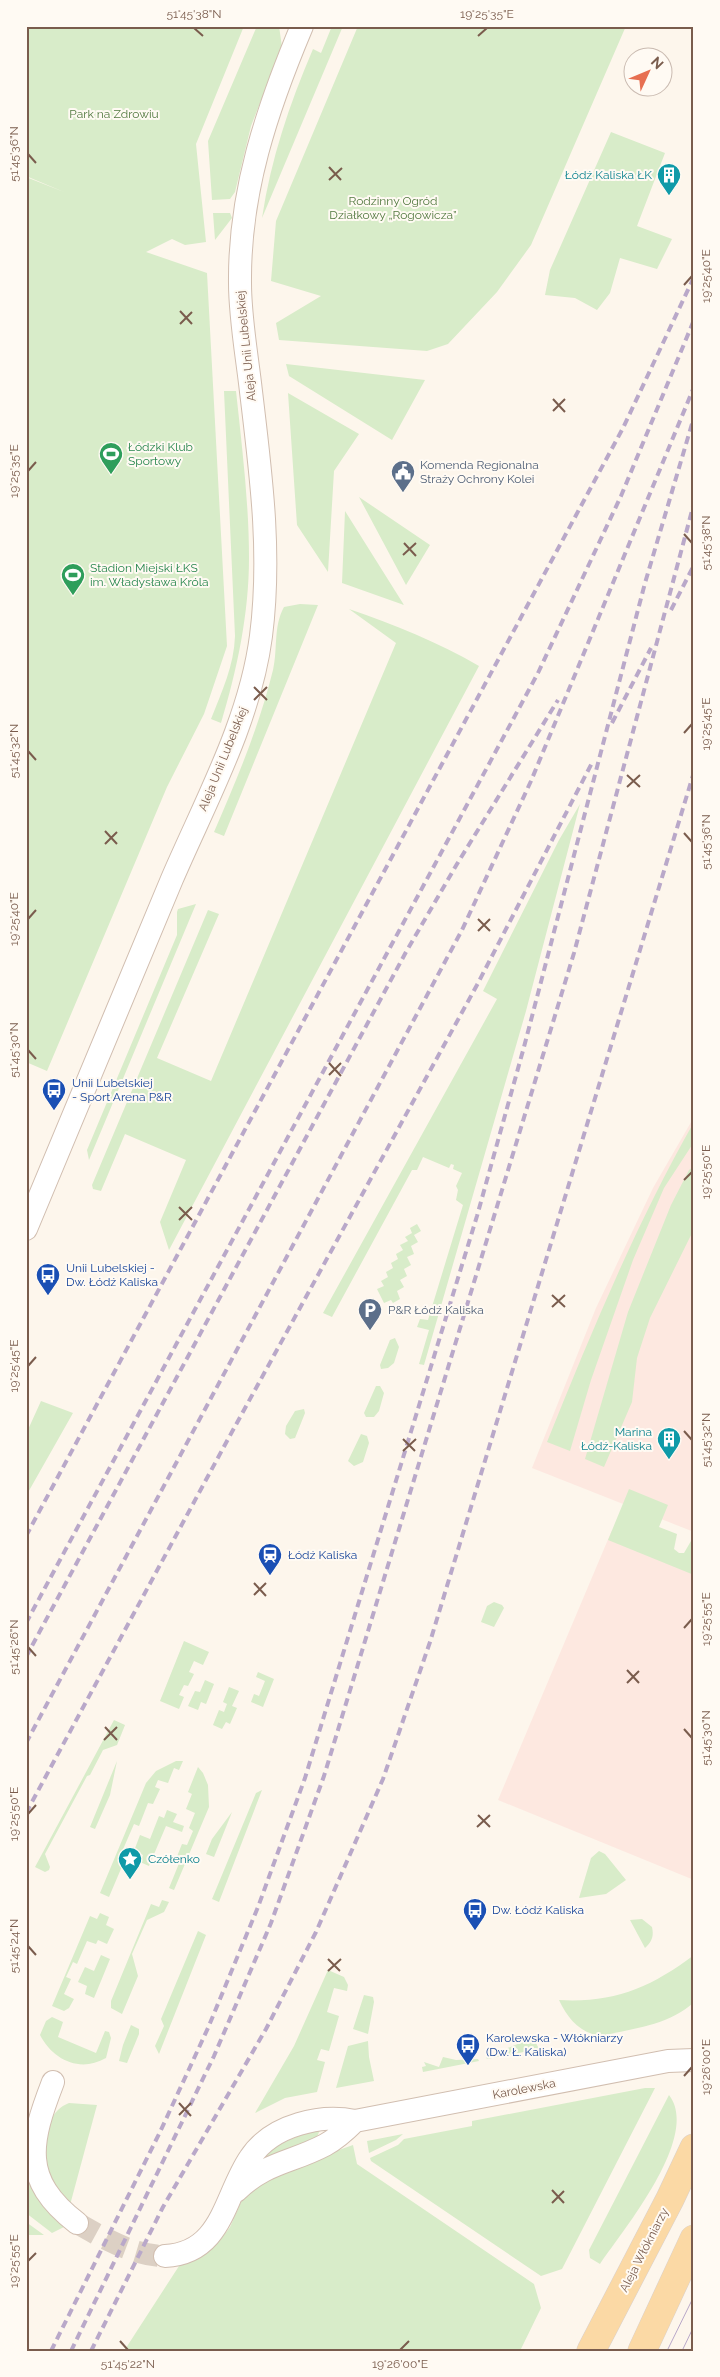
<svg xmlns="http://www.w3.org/2000/svg" width="720" height="2377" viewBox="0 0 720 2377" font-family="Raleway,sans-serif">
<rect width="100%" height="100%" fill="#fdf6ec"/>
<!-- commercial -->
<path fill="#fde8e0" d="M694 1117V1532L532 1468 596 1308 653 1188Z
M612 1530 694 1565V1880L498 1800Z"/>
<!-- green -->
<path fill="#d8ecc9" d="M26 26H244L196 144 206 242 185 245 172 239 146 252 207 273 227 646 204 714 167 787 47 1071 26 1062V177L64 192 26 176Z
M257 26H279L282 47 251 126 235 192 230 199 212 200 208 141Z
M332 26H343L262 218C271 159 289 105 313 49L321 53Z
M358 26H626L531 245 497 292 448 344 427 351 279 340 276 323 321 296 271 281 276 221Z
M611 132 665 153 637 226 672 239 657 269 620 258 610 293 597 310 575 298 545 295 550 270Z
M213 213H230L232 218 215 240Z
M286 364 425 380 392 440 289 376Z
M224 391H236C242 447 249 503 249 558 249 614 237 670 221 723L211 719C222 691 234 666 235 636Z
M288 393 359 434 334 471 328 572 297 525Z
M359 497 430 545 406 585Z
M345 511 404 605 342 583Z
M300 604 318 605 224 836 214 832C237 779 259 727 273 670 278 649 273 627 284 607Z
M349 609C395 625 438 642 479 666L169 1250 160 1222 186 1160 125 1134 101 1191 93 1189 92 1185 208 910 219 914 157 1058 211 1081 396 643Z
M580 804 526 1011 424 1365 419 1364 429 1330 417 1327 420 1319 428 1320 463 1205 456 1200 458 1190 456 1186 462 1173 453 1169 454 1165 451 1164 449 1168 423 1157 417 1170H412L332 1317 323 1313 497 999 483 991 559 840Z
M196 904 89 1160 87 1150 177 935V912L178 909Z
M694 1122V1142L664 1188 633 1260 591 1380 570 1451 547 1442C591 1333 636 1224 694 1122Z
M694 1166V1229L650 1318 637 1358 632 1402 604 1467 585 1459 628 1312 671 1205 689 1170Z
M417 1224 421 1231 414 1235 418 1242 411 1246 414 1254 407 1257 411 1265 404 1269 407 1276 400 1280 404 1287 397 1291 400 1299 393 1303 391 1300 384 1303 377 1289 384 1286 381 1281 388 1277 386 1272 393 1268 391 1263 398 1259 396 1254 403 1250 400 1245 408 1241 405 1237 412 1233 410 1228Z
M395 1338 399 1347 394 1363 388 1368 381 1369 380 1365 390 1340Z
M376 1386H380L384 1393 379 1411 374 1417H366L364 1413Z
M41 1401 73 1413 26 1496V1434Z
M304 1409 305 1413 295 1438 290 1439 285 1434 286 1426 295 1411Z
M361 1434 367 1436 369 1443 363 1462 354 1466 348 1461Z
M629 1489 668 1505 659 1527 677 1534 674 1549 679 1553H684L691 1541 694 1542V1575L608 1540Z
M494 1602 502 1605 504 1608 494 1627 481 1622 487 1606Z
M184 1641 209 1652 203 1665 194 1661 189 1672 194 1674 188 1686 184 1685 179 1695 184 1697 179 1709 160 1701Z
M258 1672 274 1679 263 1707 251 1702 254 1694 259 1696 265 1681 256 1677Z
M205 1680 214 1684 206 1704 201 1702 198 1710 188 1706 195 1691 200 1692Z
M229 1687 239 1691 232 1706 237 1708 230 1724 226 1722 222 1729 213 1725 219 1710 224 1712 227 1704 223 1702Z
M114 1720 125 1725 117 1745 103 1750 90 1775 87 1776 45 1854 50 1867 49 1870 45 1872 35 1867Z
M117 1761 110 1795 95 1829 90 1827Z
M176 1761H183L179 1770 174 1768 168 1783 158 1780 155 1787 160 1789 153 1804 148 1803 139 1826 134 1824 121 1854 126 1857 109 1897 100 1893 146 1783 156 1771Z
M198 1767 203 1773 208 1785 209 1807 174 1890 169 1888 180 1861 176 1859 182 1844 187 1845 193 1831 189 1828 195 1813 186 1809 192 1794 188 1792Z
M262 1790 219 1902 212 1899 256 1793Z
M167 1810 177 1814 173 1822 184 1826 182 1832 166 1826 149 1866 140 1862 143 1855 134 1851 140 1835 150 1839 159 1816 164 1818Z
M232 1812 214 1857 206 1854 212 1839Z
M599 1851 605 1854 626 1880 606 1894 579 1898 591 1858Z
M162 1900 169 1902 164 1912 147 1920 132 1954 138 1976 122 2014 111 2008V2001L151 1904 159 1907Z
M100 1913 109 1917 106 1925 114 1929 107 1944 98 1940 96 1944 87 1941 77 1964 73 1962 66 1977 71 1979 64 1994 74 1999 69 2008 64 2011 52 2006 90 1916 97 1919Z
M642 1919 652 1927C654 1936 652 1942 645 1948L630 1920Z
M198 1931 206 1935 159 2054 155 2046 164 2026 161 2019Z
M101 1955 110 1959 94 1998 85 1994 87 1986 78 1982 85 1967 94 1971Z
M694 1955V2002C668 2026 634 2028 601 2036 580 2033 568 2019 559 2000 614 2003 650 1988 694 1955Z
M328 1970 344 1977 348 1985 347 1991 334 1988 327 2012 339 2016 329 2051 321 2049 317 2060 325 2062 317 2092 285 2098 255 2113 294 2046Z
M364 1995 373 1997 374 2002 368 2034 353 2029Z
M52 2017 63 2022 58 2037 96 2053 105 2031 109 2032 111 2038 106 2058C80 2073 53 2060 40 2035L46 2021Z
M131 2025 139 2029V2034L127 2063 119 2061 123 2045Z
M523 2035 534 2039 539 2049 487 2059 486 2057 520 2043 517 2036Z
M368 2041 369 2057 374 2081 336 2088 348 2046Z
M443 2057 456 2060 478 2059 479 2061 423 2072 422 2067 426 2066 424 2062 439 2067Z
M645 2088H655L562 2269 541 2276 371 2161 370 2158 398 2145 404 2139 472 2126V2121Z
M669 2095C701 2136 624 2229 600 2264L590 2258 589 2250Z
M69 2103 97 2105 70 2205C61 2194 51 2183 47 2168 41 2147 45 2112 69 2103Z
M320 2130 316 2139 261 2160C278 2142 296 2136 320 2130Z
M403 2134 396 2140 369 2153 367 2141Z
M353 2145 357 2164 534 2284 541 2308 520 2351H124L179 2266 194 2260 221 2239 230 2227 242 2200 266 2176Z
M26 2171C34 2194 45 2212 64 2227L52 2233 26 2213Z
M26 2222 44 2235H26Z"/>
<g fill="none" stroke-linecap="round" stroke-linejoin="round">
<!-- minor-tunnel -->
<path stroke="#dcd0c4" stroke-width="22" stroke-dasharray="22 11" stroke-linecap="butt" d="M77 2223C103 2238 134 2256 165 2256"/>
<!-- minor casing -->
<g stroke="#d1beb0" stroke-width="24">
<path id="minor" d="M26 1229C75 1112 123 995 172 879 206 800 250 721 261 636 272 550 260 468 250 383 246 350 240 316 240 283 239 192 267 109 302 26
M53 2082C30 2142 20 2179 77 2223
M236 2191C266 2162 291 2163 325 2145 336 2139 346 2130 355 2121
M165 2256C223 2253 224 2196 250 2158 261 2141 279 2130 299 2124 319 2118 335 2117 355 2121L668 2061 694 2060"/>
</g>
<!-- major casing -->
<g stroke="#dad1cd" stroke-width="29">
<path id="major" d="M591 2351 670 2199 694 2148
M642 2351 694 2239"/>
</g>
<!-- minor -->
<use href="#minor" stroke="#fff" stroke-width="22"/>
<!-- major -->
<use href="#major" stroke="#fbd9a5" stroke-width="28"/>
<!-- tram -->
<path stroke="#b9a8c9" stroke-width="1" d="M667 2351 694 2296
M682 2351 694 2326"/>
<!-- rail -->
<path stroke="#b9a8c9" stroke-width="4" stroke-dasharray="8 5" stroke-linecap="butt" d="M671 610 694 565
M612 723 651 648
M26 1536 623 428 694 277
M26 1623 538 673 621 496 694 320
M26 1657 406 952 457 864 558 700
M26 1743 462 930 531 781 694 387
M26 1813 227 1441 477 985 593 761
M51 2351 160 2132 208 2028 258 1907 305 1778 477 1216 524 1047 645 583 694 417
M71 2351 214 2056 271 1923 324 1776 574 953 694 503
M91 2351 163 2207 266 2029 316 1932 383 1779 430 1642 694 772"/>
</g>
<!-- ticks -->
<path fill="none" stroke="#7a5c4d" stroke-width="2" d="M194 28 203 36M478 36 487 28M28 154 36 163M329 167 341 180M329 180 342 168M684 285 692 276M180 311 192 324M180 324 192 312M553 399 565 412M553 411 565 399M28 471 36 462M684 534 692 543M404 543 416 556M403 555 416 543M254 687 267 700M254 700 267 687M684 733 692 724M28 751 36 760M627 775 640 787M627 787 640 775M105 831 117 844M684 833 692 842M105 844 117 832M28 919 36 910M478 919 490 931M478 931 490 919M28 1050 36 1059M329 1063 341 1076M329 1075 341 1063M684 1180 692 1172M179 1207 192 1220M179 1220 192 1207M552 1295 565 1307M552 1307 565 1295M28 1366 36 1357M684 1431 692 1440M403 1439 415 1451M403 1451 416 1439M254 1583 266 1596M254 1595 266 1583M684 1628 692 1619M28 1647 36 1656M627 1670 639 1683M627 1683 639 1671M105 1727 117 1740M684 1729 692 1738M104 1740 117 1727M28 1814 36 1805M478 1815 490 1827M477 1827 490 1815M28 1946 36 1955M328 1959 340 1971M328 1971 341 1959M684 2076 692 2067M179 2103 191 2116M179 2115 191 2103M552 2190 564 2203M552 2203 564 2191M28 2261 36 2253M120 2341 128 2350M400 2350 409 2341"/>
<!-- icons -->
<defs>
<g id="building-pin" transform="scale(1.25)"><path d="M0 17L-7.5 6A9.5 9.5 0 1 1 7.5 6Z" fill="#0f9aa8" stroke="#fffaf3"/><path d="M-4-6H4V6H1V3H-1V6H-4ZM-2.5-4.3h1.7v1.8h-1.7ZM.8-4.3h1.7v1.8H.8ZM-2.5-1h1.7V.8h-1.7ZM.8-1h1.7V.8H.8Z" fill="#fff"/></g>
<g id="stadium-pin" transform="scale(1.25)"><path d="M0 17L-7.5 6A9.5 9.5 0 1 1 7.5 6Z" fill="#2e9e5b" stroke="#fffaf3"/><path d="M0-5a6.5 5 0 1 0 0 10a6.5 5 0 1 0 0-10ZM-3.5-1.8h7v3.6h-7Z" fill="#fff"/></g>
<g id="civic-pin" transform="scale(1.25)"><path d="M0 17L-7.5 6A9.5 9.5 0 1 1 7.5 6Z" fill="#5c6f8a" stroke="#fffaf3"/><path d="M-.6-6.5H3V-4.5H.6V-3L4-1V1h2V6H-6V1h2V-1L-.6-3ZM-1.2 2.5V6h2.4V2.5Z" fill="#fff"/></g>
<g id="bus-pin" transform="scale(1.25)"><path d="M0 17L-7.5 6A9.5 9.5 0 1 1 7.5 6Z" fill="#1a4fb4" stroke="#fffaf3"/><path d="M-5-6H5V4H4V6H2V4H-2V6H-4V4H-5ZM-3.5-4V0h7V-4ZM-3.5 1.2v1.5H-2V1.2ZM2 1.2v1.5H3.5V1.2Z" fill="#fff"/></g>
<g id="parking-pin" transform="scale(1.25)"><path d="M0 17L-7.5 6A9.5 9.5 0 1 1 7.5 6Z" fill="#5c6f8a" stroke="#fffaf3"/><path d="M-3.5-5.5H1a3.5 3.5 0 0 1 0 7H-1V5.5H-3.5ZM-1-3.4V-.6H.8a1.4 1.4 0 0 0 0-2.8Z" fill="#fff"/></g>
<g id="station-pin" transform="scale(1.25)"><path d="M0 17L-7.5 6A9.5 9.5 0 1 1 7.5 6Z" fill="#1a4fb4" stroke="#fffaf3"/><path d="M-3-6H3Q5-6 5-4V2Q5 4 3 4L4.5 6H3L1.5 4h-3L-3 6H-4.5L-3 4Q-5 4-5 2V-4Q-5-6-3-6ZM-3.5-4v3h7v-3ZM-3.5 1v1.5H-2V1ZM2 1v1.5H3.5V1Z" fill="#fff"/></g>
<g id="sight-pin" transform="scale(1.25)"><path d="M0 17L-7.5 6A9.5 9.5 0 1 1 7.5 6Z" fill="#0f9aa8" stroke="#fffaf3"/><path d="M0-6L1.8-2.2L6-1.7L2.9 1.2L3.7 5.4L0 3.3L-3.7 5.4L-2.9 1.2L-6-1.7L-1.8-2.2Z" fill="#fff"/></g>
</defs>
<g fill-rule="evenodd">
<use href="#building-pin" x="669" y="175"/>
<use href="#stadium-pin" x="111" y="454"/>
<use href="#civic-pin" x="403" y="472"/>
<use href="#stadium-pin" x="73" y="575"/>
<use href="#bus-pin" x="54" y="1090"/>
<use href="#bus-pin" x="48" y="1275"/>
<use href="#parking-pin" x="370" y="1310"/>
<use href="#building-pin" x="669" y="1439"/>
<use href="#station-pin" x="270" y="1555"/>
<use href="#sight-pin" x="130" y="1859"/>
<use href="#bus-pin" x="475" y="1910"/>
<use href="#bus-pin" x="468" y="2045"/>
</g>
<g text-anchor="middle" dominant-baseline="central" stroke-width="4" stroke-linejoin="round" paint-order="stroke">
<!-- park labels -->
<g font-size="12" fill="#537a41" stroke="#fffaf3">
<text x="114" y="114">Park na Zdrowiu</text>
<text x="393" y="201">Rodzinny Ogród<tspan x="393" dy="14">Działkowy „Rogowicza”</tspan></text>
</g>
<!-- culture labels -->
<g font-size="12" fill="#0d838f" stroke="#fffaf3" text-anchor="end">
<text x="652" y="175">Łódź Kaliska ŁK</text>
<text x="652" y="1432">Marina<tspan x="652" dy="14">Łódź-Kaliska</tspan></text>
<text x="148" y="1859" text-anchor="start">Czółenko</text>
</g>
<!-- street labels -->
<g font-size="12" fill="#7a5c4d" stroke="#fffaf3">
<text transform="translate(246 346) rotate(-96)">Aleja Unii Lubelskiej</text>
<text transform="translate(223 759) rotate(-68)">Aleja Unii Lubelskiej</text>
<text transform="translate(524 2089) rotate(-11)">Karolewska</text>
<text transform="translate(644 2250) rotate(-63)">Aleja Włókniarzy</text>
</g>
<!-- leisure labels -->
<g font-size="12" fill="#27864d" stroke="#fffaf3" text-anchor="start">
<text x="128" y="447">Łódzki Klub<tspan x="128" dy="14">Sportowy</tspan></text>
<text x="90" y="568">Stadion Miejski ŁKS<tspan x="90" dy="14">im. Władysława Króla</tspan></text>
</g>
<!-- service labels -->
<g font-size="12" fill="#4e5e75" stroke="#fffaf3" text-anchor="start">
<text x="420" y="465">Komenda Regionalna<tspan x="420" dy="14">Straży Ochrony Kolei</tspan></text>
<text x="388" y="1310">P&amp;R Łódź Kaliska</text>
</g>
<!-- transit labels -->
<g font-size="12" fill="#164399" stroke="#fffaf3" text-anchor="start">
<text x="72" y="1083">Unii Lubelskiej<tspan x="72" dy="14">- Sport Arena P&amp;R</tspan></text>
<text x="66" y="1268">Unii Lubelskiej -<tspan x="66" dy="14">Dw. Łódź Kaliska</tspan></text>
<text x="288" y="1555">Łódź Kaliska</text>
<text x="492" y="1910">Dw. Łódź Kaliska</text>
<text x="486" y="2038">Karolewska - Włókniarzy<tspan x="486" dy="14">(Dw. Ł. Kaliska)</tspan></text>
</g>
</g>
<!-- border -->
<rect width="720" height="2377" fill="none" stroke="#fffaf3" stroke-width="55"/>
<!-- north arrow -->
<g transform="translate(648 72) rotate(46)"><circle r="24" fill="#fffaf3" stroke="#cabbb1"/>
<path d="M0-4L9 19L0 12L-9 19Z" fill="#e76f51"/>
<text y="-8" font-size="14" font-weight="bold" text-anchor="middle" fill="#7a5c4d">N</text>
</g>
<rect x="28" y="28" width="664" height="2322" fill="none" stroke="#7a5c4d" stroke-width="2"/>
<g font-size="12" text-anchor="middle" fill="#7a5c4d">
<text x="194" y="18">51°45'38"N</text>
<text x="487" y="18">19°25'35"E</text>
<text transform="translate(14 154) rotate(-90)" y="4">51°45'36"N</text>
<text transform="translate(706 276) rotate(-90)" y="4">19°25'40"E</text>
<text transform="translate(14 471) rotate(-90)" y="4">19°25'35"E</text>
<text transform="translate(706 543) rotate(-90)" y="4">51°45'38"N</text>
<text transform="translate(706 724) rotate(-90)" y="4">19°25'45"E</text>
<text transform="translate(14 751) rotate(-90)" y="4">51°45'32"N</text>
<text transform="translate(706 842) rotate(-90)" y="4">51°45'36"N</text>
<text transform="translate(14 919) rotate(-90)" y="4">19°25'40"E</text>
<text transform="translate(14 1050) rotate(-90)" y="4">51°45'30"N</text>
<text transform="translate(706 1172) rotate(-90)" y="4">19°25'50"E</text>
<text transform="translate(14 1366) rotate(-90)" y="4">19°25'45"E</text>
<text transform="translate(706 1440) rotate(-90)" y="4">51°45'32"N</text>
<text transform="translate(706 1619) rotate(-90)" y="4">19°25'55"E</text>
<text transform="translate(14 1647) rotate(-90)" y="4">51°45'26"N</text>
<text transform="translate(706 1738) rotate(-90)" y="4">51°45'30"N</text>
<text transform="translate(14 1814) rotate(-90)" y="4">19°25'50"E</text>
<text transform="translate(14 1946) rotate(-90)" y="4">51°45'24"N</text>
<text transform="translate(706 2067) rotate(-90)" y="4">19°26'00"E</text>
<text transform="translate(14 2261) rotate(-90)" y="4">19°25'55"E</text>
<text x="128" y="2368">51°45'22"N</text>
<text x="400" y="2368">19°26'00"E</text>
</g>
</svg>
